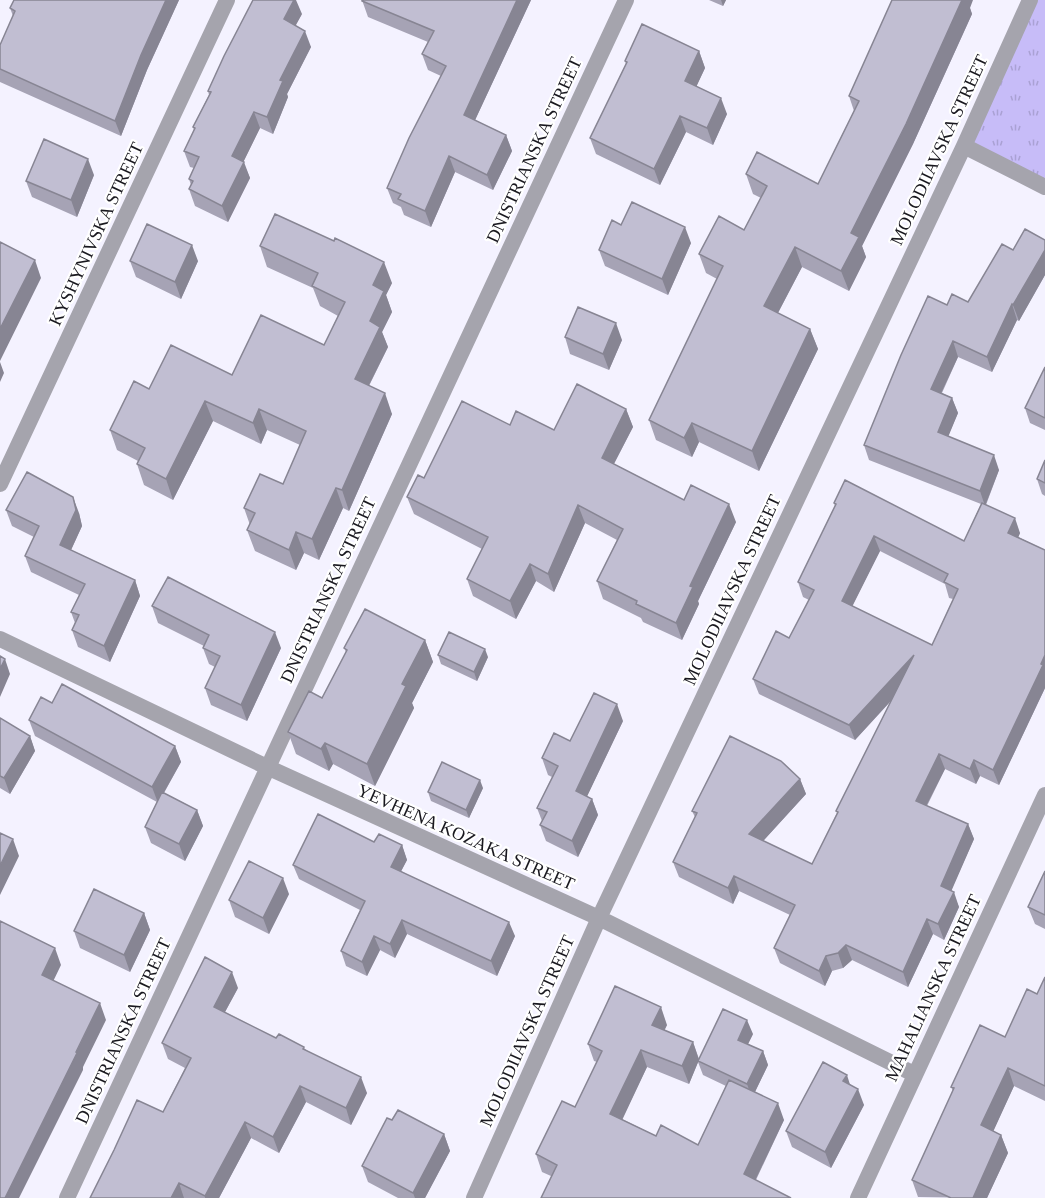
<svg xmlns="http://www.w3.org/2000/svg" width="1045" height="1198" viewBox="0 0 1045 1198" font-family="Georgia,serif">
<defs>
<pattern id="grass-tufts" width="24" height="20" patternUnits="userSpaceOnUse" patternTransform="scale(1.5)"><rect width="24" height="20" fill="#c7bcf8"/><path d="M3 7l-1-3M5 7V3M7 7l1-3M15 17l-1-3M17 17v-4M19 17l1-3" fill="none" stroke="#aaa1d4"/></pattern>
</defs>
<rect width="100%" height="100%" fill="#f4f2ff"/>
<!-- grass -->
<path fill="url(#grass-tufts)" d="M1029 0H1045V188L962 146Z"/>
<g fill="none" stroke-linecap="round" stroke-linejoin="round">
<!-- minor -->
<path stroke="#a5a4ad" stroke-width="16" d="M964 146 1045 187
M0 484 227 0
M0 639 267 767 599 918 914 1074
M67 1198 626 0
M474 1198 599 918 964 146 1030 0
M858 1198 1045 795"/>
</g>
<!-- wall -->
<path fill="#a6a3b5" fill-rule="evenodd" d="M14 0H179L147 70 121 136 0 82V45L13 16 10 8Z
M362 0H531L475 120 506 135 512 151 493 190 455 172 431 227 404 215 401 207 393 203 387 188 441 76 428 70 422 54 428 42 368 17Z
M709 0H726L723 6Z
M970 8 972 14 913 144 862 246 866 257 849 291 802 267 778 313 810 329 818 349 759 471 699 442 692 457 656 440 649 420 717 279 706 273 699 254 744 230 761 198 753 194 746 174 818 184 854 111 849 96Z
M302 14 295 25 311 47 287 94 288 97 273 134 260 128 243 162 250 178 228 222 195 206 189 189 191 185 189 179 194 168 190 167 184 151 194 130 193 127 209 95 208 91Z
M699 51 705 68 696 87 727 114 713 145 686 132 660 185 596 154 590 138 626 64 625 61Z
M94 175 77 217 32 197 26 181Z
M621 225 691 243 668 295 605 266 599 250Z
M1045 240V275L1019 321 1017 320 992 372 958 357 942 393 952 398 958 413 948 436 999 470 986 505 1020 533 1018 537 1045 550V688L999 785 980 776 976 784 945 769 927 806 968 824 974 839 951 890 959 907 944 940 933 934 908 987 852 960 843 968 832 971 825 986 780 963 774 948 790 915 739 891 733 904 679 877 673 862 695 817 692 811 800 779 806 794 763 841 812 864 837 813 836 811 891 701 855 740 759 694 753 679 789 638 809 600 803 597 798 582 835 506 834 503 964 541 981 504 869 460 864 445 947 305 968 302 1013 250ZM880 551 945 584 949 598 953 599 932 645 852 606Z
M260 246 392 283 386 295 392 312 382 332 388 347 369 386 392 414 349 511 343 508 319 560 304 553 296 570 255 551 247 530 250 525 244 508 283 484 300 445 267 430 261 444 213 421 173 500 144 485 137 464 138 461 117 450 110 430 149 389 232 375 324 345 338 316 320 306 313 288 267 267Z
M130 261H198L181 299 136 277Z
M565 337 622 340 609 370 570 354Z
M1045 367V430L1030 423 1025 408Z
M626 409 633 427 614 464 684 500 736 522 698 601 699 604 682 640 643 622 641 618 603 599 597 581 617 540 585 523 554 592 536 581 516 619 473 596 467 579 482 549 414 514 407 497 424 478 510 425 554 430Z
M1045 460V496L1042 494 1037 479Z
M6 510 79 513 82 526 71 550 135 580 140 596 110 662 78 647 72 630 75 623 71 612 79 595 31 572 25 556 34 537 12 526Z
M152 606 281 648 247 721 211 705 205 688 215 667 209 664 203 648 204 646 158 623Z
M425 640 433 662 412 703 414 708 375 786 333 764 329 771 296 754 288 732 322 698 346 652 344 648Z
M438 655 488 657 477 681 441 664Z
M52 703 175 746 181 762 164 793 197 810 203 826 185 861 151 843 145 827 157 802 35 736 29 720Z
M0 718 30 736 35 751 10 794 0 788Z
M623 721 587 796 592 799 598 815 578 857 546 841 540 825 542 821 537 808 552 777 548 775 542 758 570 741Z
M483 788 469 818 431 801 428 792Z
M374 842 402 845 407 860 401 871 515 936 497 976 407 934 395 958 380 950 367 976 346 966 341 951 360 910 299 879 293 865Z
M1045 871V929L1035 924 1028 907Z
M289 894 269 934 235 917 229 900Z
M144 913 150 930 130 972 80 948 74 931Z
M1045 977V1101L1014 1086 993 1131 1001 1135 1008 1153 987 1198 918 1197 912 1180 953 1091 951 1087 1005 1037 1037 994Z
M238 988 225 1012 276 1038 304 1047 305 1049 367 1093 351 1125 306 1102 279 1153 251 1138 219 1198H90L163 1112 185 1068 168 1059 162 1043Z
M667 1025 664 1030 693 1042 699 1059 753 1034 748 1044 763 1051 768 1065 755 1092 784 1120 756 1180 551 1176 542 1172 536 1154 575 1107 597 1062 594 1061 588 1044ZM698 1062 703 1075 726 1086 698 1145 656 1136 622 1119 647 1067 689 1084Z
M850 1084 864 1105 831 1168 792 1147 786 1131Z
M392 1120 444 1134 450 1151 425 1198H398L368 1182 362 1166Z"/>
<!-- shaded-wall -->
<path fill="#878593" d="M166 0H179L147 70 121 136 115 121 141 55Z
M294 0H296L302 14 290 36 284 19Z
M517 0H531L470 131 464 115Z
M721 0H726L723 6Z
M962 0H973L970 8 972 14 913 144 862 246 866 257 849 291 841 271 851 233Z
M305 31 311 47 287 94 288 97 273 134 267 117 280 80Z
M699 51 705 68 691 98 685 81Z
M721 98 727 114 713 145 707 128Z
M254 112 260 128 238 173 232 156Z
M680 116 686 132 660 185 654 169Z
M506 135 512 151 493 190 487 175Z
M449 156 455 172 431 227 425 211Z
M88 159 94 175 77 217 71 200Z
M244 162 250 178 228 222 222 206Z
M685 227 691 243 668 295 662 279Z
M192 245 198 261 181 299 175 282Z
M795 247 802 267 771 326 764 306Z
M1045 250V275L1019 321 1013 305Z
M35 260 41 278 0 361V329Z
M384 262 392 283 386 295 392 312 382 332 388 347 362 399 355 379 370 321 373 285Z
M1012 304 1017 320 992 372 987 357Z
M616 323 622 340 609 370 603 354Z
M810 329 818 349 759 471 752 451Z
M953 341 958 357 936 404 931 389Z
M0 362 4 373 0 382Z
M385 393 392 414 349 511 342 490Z
M952 398 958 413 944 447 938 432Z
M205 401 213 421 173 500 166 479Z
M259 409 267 430 261 444 253 423Z
M626 409 633 427 608 475 602 458Z
M692 423 699 442 692 457 684 438Z
M994 455 999 470 985 506 980 491Z
M336 488 343 508 319 560 312 539Z
M73 497 79 513 82 526 66 561 60 545Z
M729 504 736 522 698 601 699 604 682 640 676 623 690 586Z
M578 505 585 523 554 592 548 574Z
M1015 518 1020 533 1014 548 1008 533Z
M296 532 304 553 296 570 289 550Z
M874 536 880 551 847 617 842 601Z
M530 564 536 581 516 619 510 601Z
M135 580 140 596 110 662 104 646Z
M275 632 281 648 247 721 241 705Z
M425 640 433 662 412 703 414 708 375 786 367 764 402 684Z
M485 649 488 657 477 681 474 672Z
M914 655 919 670 855 740 849 725Z
M1045 655V688L999 785 993 770Z
M5 659 10 674 0 697V669Z
M617 704 623 721 582 807 576 791Z
M30 736 35 751 10 794 4 778Z
M325 743 333 764 329 771 321 749Z
M175 746 181 762 158 803 152 787Z
M939 754 945 769 921 816 916 801Z
M974 760 980 776 976 784 970 769Z
M800 779 806 794 755 850 749 834Z
M480 780 483 788 469 818 466 810Z
M592 799 598 815 578 857 572 841Z
M197 810 203 826 185 861 179 844Z
M968 824 974 839 947 901 941 886Z
M13 839 19 856 0 895V866Z
M402 845 407 860 396 881 391 867Z
M734 876 739 891 733 904 728 888Z
M283 878 289 894 269 934 263 918Z
M954 892 959 907 944 940 938 924Z
M144 913 150 930 130 972 124 955Z
M927 919 933 934 908 987 903 972Z
M402 920 407 934 395 958 390 944Z
M509 922 515 936 497 976 491 961Z
M374 936 380 950 367 976 362 962Z
M846 945 852 960 843 968 838 953Z
M55 948 61 965 48 992 42 975Z
M826 956 832 971 825 986 819 971Z
M232 972 238 988 219 1023 214 1007Z
M100 1003 106 1020 83 1067V1070L19 1198H5Z
M661 1007 667 1025 659 1042 652 1025Z
M747 1020 753 1034 743 1054 738 1040Z
M693 1042 699 1060 689 1084 682 1066Z
M641 1050 647 1067 617 1131 610 1114Z
M763 1051 768 1065 752 1098 747 1084Z
M1008 1068 1014 1086 988 1143 981 1125Z
M847 1075 852 1091 843 1081Z
M361 1077 367 1093 351 1125 346 1108Z
M300 1086 306 1102 279 1153 273 1137Z
M858 1089 864 1105 831 1168 825 1152Z
M778 1103 784 1120 750 1191 744 1174Z
M245 1122 251 1138 219 1198H205V1196Z
M444 1134 450 1151 425 1198H415L413 1193Z
M1001 1135 1008 1153 987 1198H973Z
M179 1183 184 1198H171Z"/>
<!-- building -->
<path fill="#c1bed2" stroke="#878593" stroke-width="1.5" fill-rule="evenodd" d="M14 0H166L141 55 115 121 0 69V45L15 11 10 8Z
M253 0H294L284 19 305 31 280 80 283 81 267 117 254 112 232 156 244 162 222 206 189 189 193 181 189 179 199 157 184 151 195 128 193 127 211 92 208 91 224 56Z
M362 0H517L464 115 506 135 487 175 449 156 425 211 398 199 401 194 387 188 409 138 446 66 422 54 434 31 362 1Z
M892 0H962L906 124 851 233 859 237 841 271 795 247 764 306 810 329 752 451 692 423 684 438 649 420 723 266 699 254 719 216 744 230 767 186 746 174 757 152 818 184 859 101 849 96Z
M642 24 699 51 685 81 721 98 707 128 680 116 654 169 590 138 627 62 625 61Z
M44 139 88 159 71 200 26 181Z
M632 202 685 227 662 279 599 250 612 220 621 225Z
M275 214 334 241 335 238 384 262 373 285 384 291 370 321 380 327 355 379 385 393 342 490 336 488 312 539 296 532 289 550 247 530 255 513 244 508 260 474 283 484 306 431 259 409 253 423 205 401 166 479 137 464 145 448 110 430 134 381 149 389 171 345 232 375 261 315 324 345 345 302 312 286 318 273 260 246Z
M147 224 192 245 175 282 130 261Z
M1025 229 1045 240V250L1013 305 1012 304 987 357 953 341 931 389 952 398 938 432 994 455 980 491 864 445 901 355 928 296 947 305 952 294 968 302 1002 244 1013 250Z
M0 242 35 260 0 329Z
M578 307 616 323 603 354 565 337Z
M1045 367V418L1025 408Z
M577 384 626 409 602 458 684 500 691 485 729 504 690 586 693 587 676 623 636 604 637 601 597 581 623 529 578 505 548 574 530 564 510 601 467 579 488 537 407 497 418 475 424 478 462 401 510 425 516 411 554 430Z
M1045 460V483L1037 479Z
M27 472 73 497 76 510 60 545 135 580 104 646 72 630 79 615 71 612 85 584 25 556 39 526 6 510Z
M845 480 964 541 982 503 1015 518 1008 533 1045 550V655L1041 664 1043 665 993 770 974 760 970 769 939 754 916 801 968 824 941 886 954 892 938 924 927 919 903 972 846 945 838 953 826 956 819 971 774 948 795 905 734 876 728 888 673 862 697 813 692 811 730 736 781 761 800 779 749 834 812 864 838 812 836 811 914 655 849 725 753 679 776 631 789 638 814 590 798 582 836 504 834 503ZM874 536 948 574 944 582 958 589 932 645 842 601Z
M168 577 275 632 241 705 205 688 220 656 203 648 209 635 152 606Z
M365 609 425 640 402 684 406 686 367 764 325 743 321 749 288 732 309 691 322 698 347 650 344 648Z
M449 632 485 649 474 672 438 655Z
M0 656 5 659 0 669Z
M62 684 175 746 152 787 29 720 41 697 52 703Z
M594 693 617 704 576 791 592 799 572 841 540 825 547 812 537 808 558 766 542 758 554 733 570 741Z
M0 718 30 736 4 778 0 776Z
M442 762 480 780 466 810 428 792Z
M162 792 197 810 179 844 145 827Z
M318 814 374 842 379 834 402 845 391 867 509 922 491 961 402 920 390 944 374 936 362 962 341 951 365 901 293 865Z
M0 833 13 839 0 866Z
M249 861 283 878 263 918 229 900Z
M1045 871V915L1028 907Z
M94 889 144 913 124 955 74 931Z
M0 921 55 948 42 975 100 1003 76 1052 77 1053 5 1198H0Z
M205 957 232 972 214 1007 276 1038 279 1034 304 1047 303 1049 361 1077 346 1108 300 1086 273 1137 245 1122 205 1196 179 1183 171 1198H90L114 1150 137 1100 163 1112 191 1058 162 1043Z
M1045 977V1086L1008 1068 981 1125 1001 1135 973 1198H951L912 1180 954 1088 951 1087 980 1025 1005 1037 1027 989 1037 994Z
M615 986 661 1007 652 1025 693 1042 682 1066 641 1050 610 1114 656 1136 661 1125 698 1145 729 1080 778 1103 744 1174 791 1198H541L557 1165 536 1154 562 1101 575 1107 602 1051 588 1044Z
M723 1009 747 1020 738 1040 763 1051 747 1084 698 1061Z
M823 1062 847 1075 843 1081 858 1089 825 1152 786 1131Z
M398 1110 444 1134 413 1193 362 1166 387 1118 392 1120Z"/>
<g text-anchor="middle" dominant-baseline="central" stroke-width="4.5" stroke-linejoin="round" paint-order="stroke">
<!-- street labels -->
<g font-size="18" fill="#19181f" stroke="#fff">
<text transform="translate(534 150) rotate(-65)">DNISTRIANSKA STREET</text>
<text transform="translate(939 150) rotate(-65)">MOLODIIAVSKA STREET</text>
<text transform="translate(96 234) rotate(-65)">KYSHYNIVSKA STREET</text>
<text transform="translate(328 590) rotate(-65)">DNISTRIANSKA STREET</text>
<text transform="translate(732 590) rotate(-65)">MOLODIIAVSKA STREET</text>
<text transform="translate(466 837) rotate(24)">YEVHENA KOZAKA STREET</text>
<text transform="translate(933 988) rotate(-65)">MAHALIANSKA STREET</text>
<text transform="translate(123 1031) rotate(-65)">DNISTRIANSKA STREET</text>
<text transform="translate(527 1031) rotate(-66)">MOLODIIAVSKA STREET</text>
</g>
</g>
</svg>
